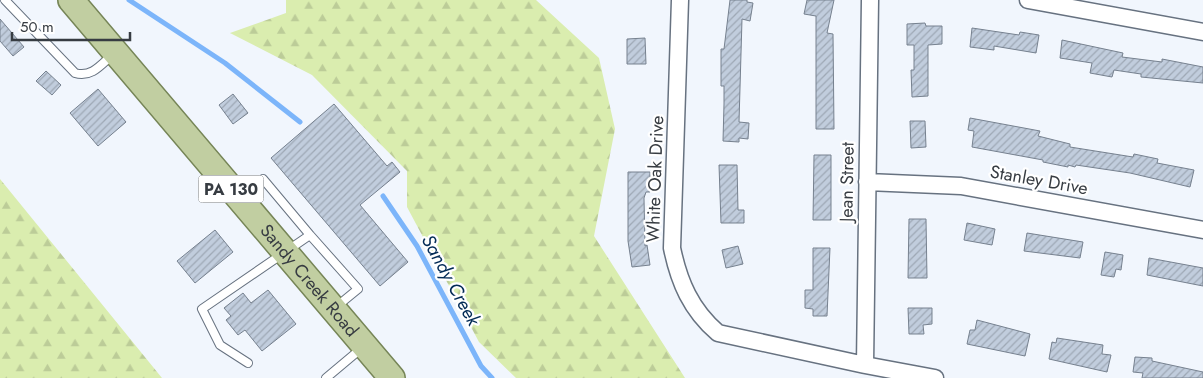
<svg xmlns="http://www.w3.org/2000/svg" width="1203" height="378" viewBox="0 0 1203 378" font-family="Jost,sans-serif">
<defs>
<pattern id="forest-firs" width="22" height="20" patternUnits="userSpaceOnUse" patternTransform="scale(1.25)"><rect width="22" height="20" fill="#daedaf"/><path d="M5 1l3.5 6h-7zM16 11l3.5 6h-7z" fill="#bccc98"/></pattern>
<pattern id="building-hatch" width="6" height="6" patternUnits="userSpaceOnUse" patternTransform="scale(1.25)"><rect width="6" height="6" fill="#c1cddd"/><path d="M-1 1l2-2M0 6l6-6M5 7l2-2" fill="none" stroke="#9ea8b5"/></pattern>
</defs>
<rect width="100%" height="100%" fill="#f1f6fd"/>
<!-- forest -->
<path fill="url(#forest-firs)" d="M286 0H536L599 58 615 129 594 236 685 378H516L479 342 407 207V171L312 75 230 33 286 13Z
M0 179 162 378H0Z"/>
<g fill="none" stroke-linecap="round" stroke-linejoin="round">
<!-- stream -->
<path stroke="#7cb5fa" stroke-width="5" d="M129 0 225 63 300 122
M383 196 417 246 481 366 492 378"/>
</g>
<!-- building -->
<path fill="url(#building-hatch)" stroke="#76818f" d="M730 0H747V2L753 3 750 21 742 19 739 122 749 123 748 139 739 138V142L723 141 724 104V86H721V49H724Z
M807 0H834L827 33 833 34 834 129H816V16L804 14Z
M0 19 24 47 13 56 0 41Z
M925 23 926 26H942V44L928 45V96L912 97 911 70H914V45H907V24Z
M972 28 1019 35 1020 32 1039 35 1036 53 994 46V50L970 47Z
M645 38 646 64H627V39Z
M1062 40 1123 53 1122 57 1162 62V59L1203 67V83L1141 77V74L1114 70 1112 77 1090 73 1092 63 1060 58Z
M46 71 61 85 52 95 36 81Z
M98 89 126 122 98 146 70 113Z
M233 94 248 113 233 124 219 105Z
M334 104 387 166 392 162 400 172 360 205 408 262 380 286 271 158Z
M970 118 1040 131 1038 136 1070 144V147L1133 157 1134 154 1158 159 1157 163 1194 170 1190 187 1130 173 1076 165 1075 167 1068 165V167L1043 162V160L972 147 974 131 968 130Z
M910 121H925L926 147 911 148Z
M814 155H831V220H813Z
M719 165H737L738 210H744V223H721Z
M628 172H650V192H646L644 198 645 246 647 245 650 265 632 267 628 241Z
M909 219H926L927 278H908Z
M967 223 995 229 992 245 964 240Z
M215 230 233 252 195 283 177 261Z
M1027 233 1083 242 1080 258 1024 251Z
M738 246 743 264 726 268 722 250Z
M813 248H830L827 316H813V309L805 308V290H813Z
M1105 252 1123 255 1121 270 1116 269 1114 277 1101 275Z
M1149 258 1203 268V286L1147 275Z
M268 290 296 324 262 351 245 330 238 335 226 320 231 316 224 308 243 293 251 303Z
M908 308H932V324L923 325 924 334H909Z
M977 320 1030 334 1025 356 967 344 970 330H975Z
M1057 338 1103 345 1102 354 1111 355 1107 372 1049 359 1052 342 1056 343Z
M1135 357 1152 358V361L1203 372V378H1142L1143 373 1133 372Z"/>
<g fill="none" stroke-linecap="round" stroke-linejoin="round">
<!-- service casing -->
<g stroke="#677280" stroke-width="10">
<path id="service" d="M5 0 75 73C91 78 101 65 112 55
M240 196 263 179 310 235
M248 363 220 345 202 309 310 235 358 289 336 307
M326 378 363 347"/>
</g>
<!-- minor casing -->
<g stroke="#677280" stroke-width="19">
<path id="minor" d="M680 0 672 248C679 282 691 310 718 333L865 365 935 378
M1028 0 1203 32
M867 182 961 186 1203 230
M865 365 870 0"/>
</g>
<!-- primary casing -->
<g stroke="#768557" stroke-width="28">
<g id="primary">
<path id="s1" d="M71 0 392 378"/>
</g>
</g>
<!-- service -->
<use href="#service" stroke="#fff" stroke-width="8"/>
<!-- minor -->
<use href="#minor" stroke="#fff" stroke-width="16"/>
<!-- primary -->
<use href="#primary" stroke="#c1cea1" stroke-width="25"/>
</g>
<g text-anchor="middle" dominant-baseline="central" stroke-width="4.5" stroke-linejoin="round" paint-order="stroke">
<!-- shield labels -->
<rect fill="#fff" stroke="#73767b" stroke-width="1" x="198.5" y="175.5" width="65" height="27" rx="4"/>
<g font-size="16" font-weight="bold" fill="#373c42">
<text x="231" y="189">PA 130</text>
</g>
<!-- street labels -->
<g font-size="18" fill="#373c42" stroke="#fff">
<text transform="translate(655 179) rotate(-88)">White Oak Drive</text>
<text transform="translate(1039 180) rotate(10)">Stanley Drive</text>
<text transform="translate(847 182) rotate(-89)">Jean Street</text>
<text stroke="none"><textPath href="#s1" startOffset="368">Sandy Creek Road</textPath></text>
</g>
<!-- water labels -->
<g font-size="19" font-style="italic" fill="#032b56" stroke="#fff">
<text transform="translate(451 280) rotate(61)">Sandy Creek</text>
</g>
</g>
<!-- scale -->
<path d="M12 32v8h118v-8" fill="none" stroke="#373c42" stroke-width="2.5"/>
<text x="20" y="32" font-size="15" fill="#373c42" stroke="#ffffff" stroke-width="4" paint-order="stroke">50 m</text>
</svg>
